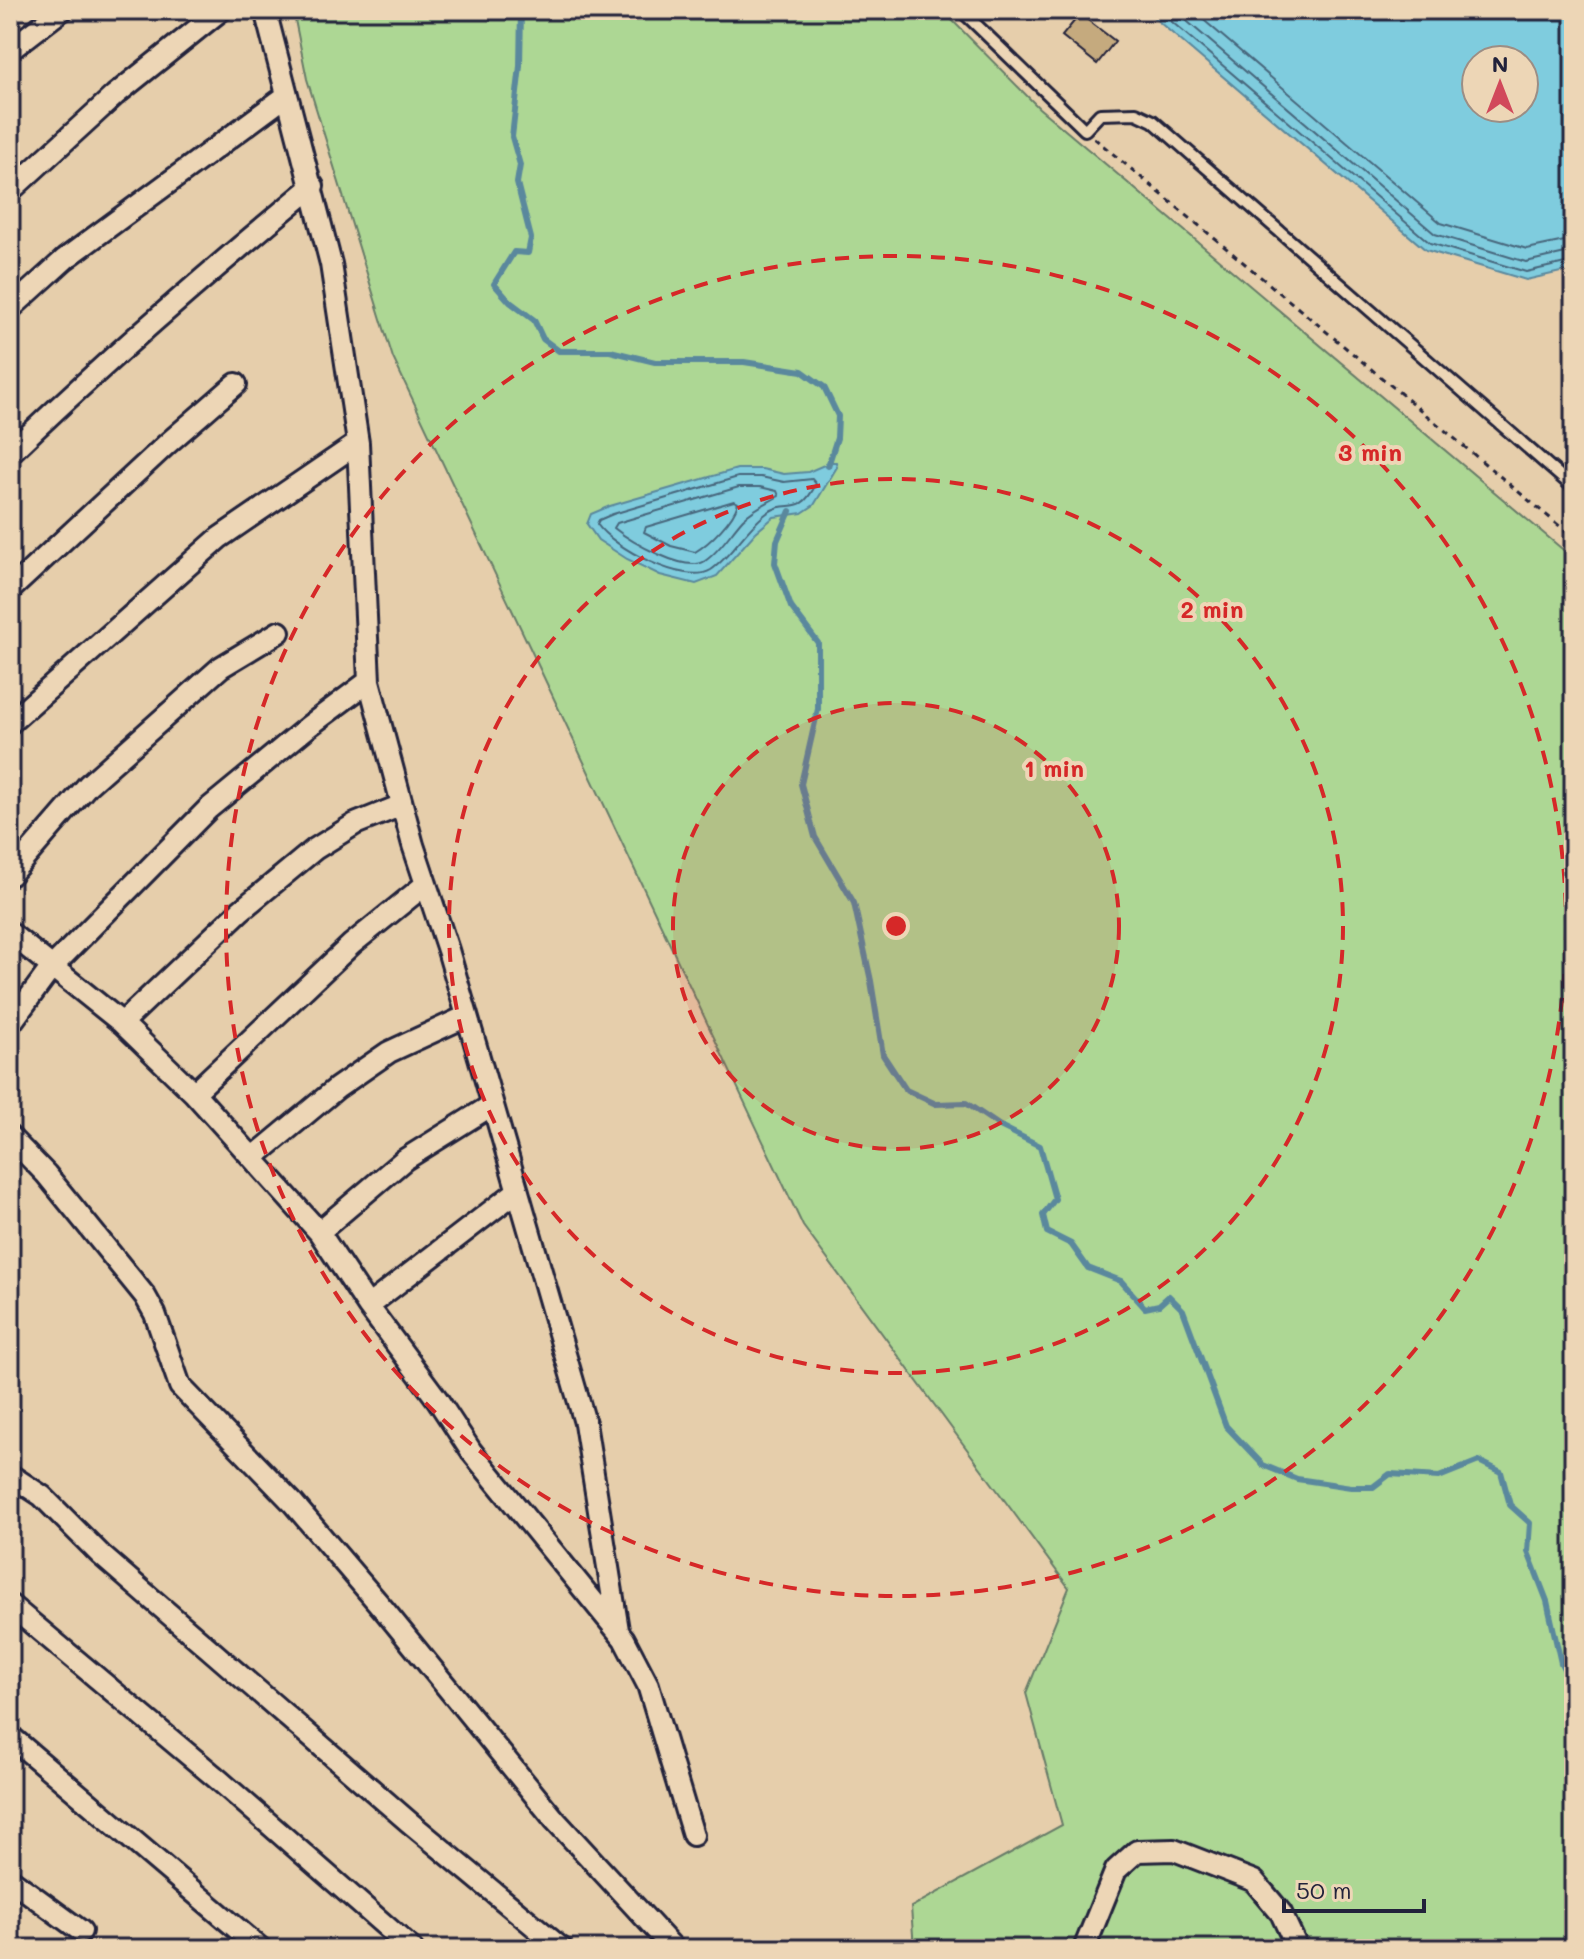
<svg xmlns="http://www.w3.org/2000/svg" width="1584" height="1959" viewBox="0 0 1584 1959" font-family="Mali,sans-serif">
<rect width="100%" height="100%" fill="#e6ceab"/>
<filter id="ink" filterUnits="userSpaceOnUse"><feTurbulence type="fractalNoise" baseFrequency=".0125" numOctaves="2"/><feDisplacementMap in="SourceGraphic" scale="16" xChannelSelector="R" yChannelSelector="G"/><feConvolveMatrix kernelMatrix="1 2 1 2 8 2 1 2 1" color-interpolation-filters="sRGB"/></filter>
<g filter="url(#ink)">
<!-- green -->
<path fill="#add794" stroke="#687c68" stroke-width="2" d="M293 10H942L1039 108 1574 559V1949H914L911 1907 1062 1825 1026 1693 1069 1588 803 1226 393 358 307 79Z"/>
<!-- water -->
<path fill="#7fccde" stroke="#5a889d" stroke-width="2" fill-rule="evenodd" d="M1145 10H1574V269L1526 280 1426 250ZM1476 60H1524V108H1476Z
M831 462H836L837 467 814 505 802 513 774 517 756 532 717 576 696 584 660 575 627 559 598 540 587 524 591 514 610 506 737 469H762L784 474 808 472Z"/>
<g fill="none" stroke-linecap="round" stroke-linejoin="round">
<!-- shore -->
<path stroke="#47667c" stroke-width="2" d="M1158 10 1430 243 1526 272 1574 261
M1174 10 1435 234 1526 262 1574 251
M1192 10 1441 223 1527 249 1574 239
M738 477H761L784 482 812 479 816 484C799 519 789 497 767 513 746 528 731 557 711 570 685 586 612 547 597 524L599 520 613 514Z
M739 487H760L777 491 779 496C767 503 754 508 743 519 731 532 720 551 705 561 686 574 630 541 614 528L617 523Z
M734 501 738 503C734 519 710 543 695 552L671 546 644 532 646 527Z"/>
<!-- stream -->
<path stroke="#5a889d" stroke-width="6" d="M521 10 520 66 512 137 520 165 517 183 531 238 528 253 514 252 494 284 510 302 534 320 543 339 559 351H610L655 362H744L802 371 824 387 838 416 837 438 828 466
M790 511 777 541 775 563 791 607 818 643V709L801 784 815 837 854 903 871 981 883 1055 906 1090 936 1104 966 1103 1000 1126 1040 1146 1055 1199 1043 1215 1047 1232 1071 1244 1088 1268 1121 1281 1145 1308 1159 1305 1169 1296 1183 1310 1226 1426 1263 1465 1297 1479 1351 1487H1373L1390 1474 1439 1477 1479 1461 1501 1472 1510 1505 1530 1523 1528 1552 1547 1601 1561 1663 1574 1688"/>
</g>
<!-- building -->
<path fill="#c5aa7e" stroke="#22223b" stroke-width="2" d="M1080 14 1115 41 1097 64 1062 36Z"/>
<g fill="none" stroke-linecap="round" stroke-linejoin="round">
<!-- lane casing -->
<g stroke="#22223b" stroke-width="16">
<path id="lane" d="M961 10 1085 130 1100 114 1136 113 1153 121 1574 488"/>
</g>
<!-- street casing -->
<g stroke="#22223b" stroke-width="26">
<path id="street" d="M265 10 331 264 358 443 369 681 413 845 448 950 585 1423 618 1630
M10 50 62 10
M10 191 115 95 221 10
M10 309 65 259 286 96
M10 453C107 360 209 272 313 186
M10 590 167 444 236 384
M10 723 219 538 358 443
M10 875 88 785 221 667 279 632
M10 933 122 1023 194 1093 319 1232 368 1306 437 1399 471 1451 624 1639 648 1685 693 1835
M122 1023 240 911 315 849 355 824 402 805
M10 1024 52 967 208 809 309 726 369 681
M194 1093 352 944 426 884
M10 1137 46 1174 145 1296 155 1314 180 1386 293 1503 385 1611 555 1820 674 1949
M254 1157 337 1088 389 1052 467 1016
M319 1232 404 1160 492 1105
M368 1306 516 1192
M10 1475 42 1496 101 1555 409 1822 562 1949
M10 1605 220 1781 412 1949
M10 1736 261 1949
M10 1879 81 1931
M1084 1949 1116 1870 1137 1851 1174 1850 1254 1881 1281 1913 1294 1941 1289 1949"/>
</g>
<!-- path -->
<path stroke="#22223b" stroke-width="3" stroke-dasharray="6 6" stroke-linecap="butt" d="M1094 138 1574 538"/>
<!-- lane -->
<use href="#lane" stroke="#edd6b6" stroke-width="10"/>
<!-- street -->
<use href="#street" stroke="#edd6b6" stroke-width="20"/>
</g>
</g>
<!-- distance rings -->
<circle cx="896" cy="926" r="223" fill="#d62828" fill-opacity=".12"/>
<g fill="none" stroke="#d62828" stroke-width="4" stroke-dasharray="14 10">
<circle cx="896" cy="926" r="223"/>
<circle cx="896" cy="926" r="447"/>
<circle cx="896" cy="926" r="670"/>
</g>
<circle cx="896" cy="926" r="12" fill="#d62828" stroke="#edd6b6" stroke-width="4"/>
<g font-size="24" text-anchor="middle" font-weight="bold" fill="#d62828" stroke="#edd6b6" stroke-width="8" stroke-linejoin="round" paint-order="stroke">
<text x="1370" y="461">3 min</text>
<text x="1212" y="618">2 min</text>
<text x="1054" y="777">1 min</text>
</g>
<!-- margin -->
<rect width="1584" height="1959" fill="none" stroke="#edd6b6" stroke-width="40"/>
<rect x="20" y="20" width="1544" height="1919" fill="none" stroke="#22223b" stroke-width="3" filter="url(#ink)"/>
<!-- north arrow -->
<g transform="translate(1500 84)"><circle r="38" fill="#edd6b6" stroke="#9c8e85" stroke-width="2"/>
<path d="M0-6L14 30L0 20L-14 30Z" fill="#d1495b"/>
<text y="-12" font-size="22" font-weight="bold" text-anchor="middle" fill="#22223b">N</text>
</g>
<!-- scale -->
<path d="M1284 1899v12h140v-12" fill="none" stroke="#22223b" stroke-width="4"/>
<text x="1296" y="1899" font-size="24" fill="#22223b" stroke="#edd6b6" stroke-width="6" paint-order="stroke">50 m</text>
</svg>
